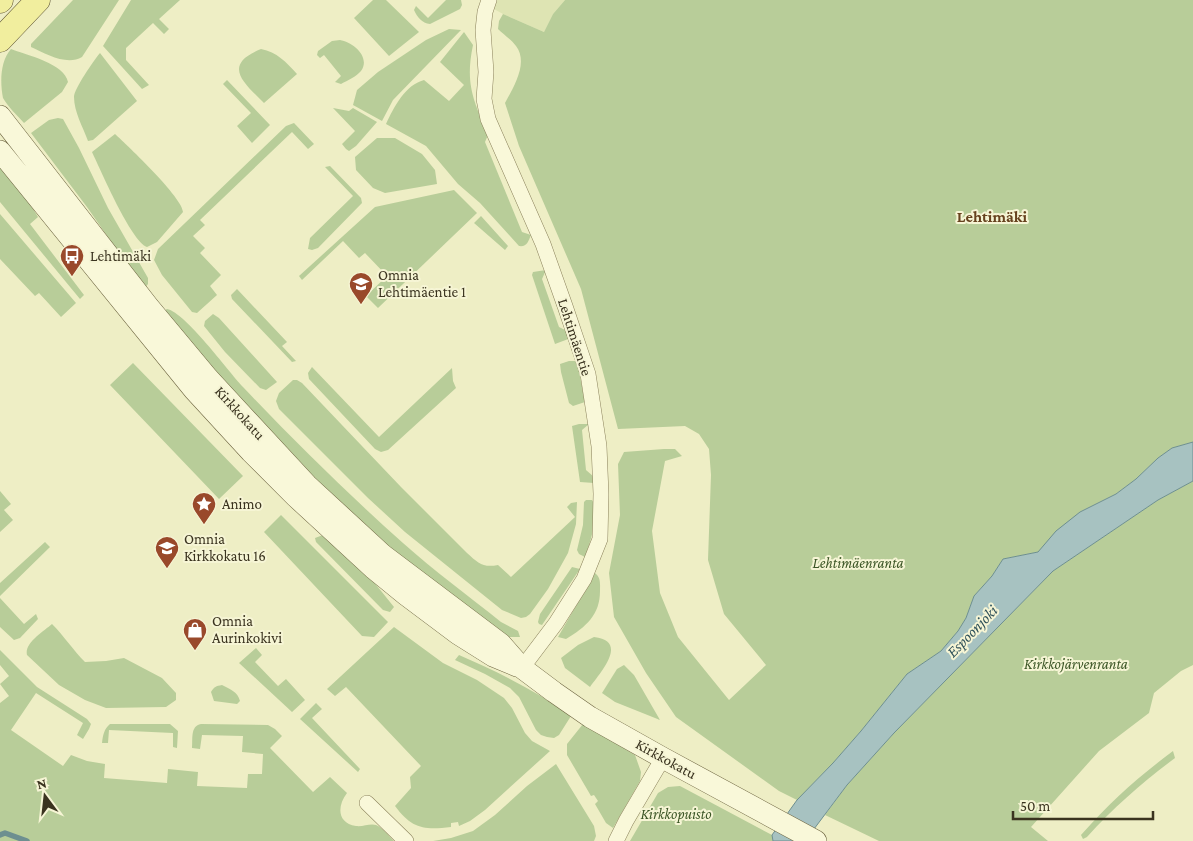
<svg xmlns="http://www.w3.org/2000/svg" width="1193" height="841" viewBox="0 0 1193 841" font-family="'Crimson Pro',serif">
<rect width="100%" height="100%" fill="#eeeec5"/>
<!-- farmland -->
<path fill="#dee4b3" d="M486 0H565L553 14 544 32 503 14 483 3Z"/>
<!-- green -->
<path fill="#b8cd99" d="M73 0H119L82 57C67 66 46 54 31 47V44Z
M131 0H180L159 19 169 29 164 34 153 23 126 48V60L149 85 142 89 103 46Z
M373 0H386L419 32 389 56 354 18Z
M446 0H461L462 5 460 9 430 24C422 23 417 17 414 10L416 6 428 18Z
M565 0H1193V442L1172 448 1158 458 1136 479 1116 494 1080 512 1038 552 1003 559 992 576 974 596 966 618 958 631 941 651 907 674 861 731 833 763 797 800 779 791 676 717 646 673 614 617 609 573 620 515 618 464 624 452 664 449H675L682 456 665 461 652 531 660 593 678 637 729 700 766 665 724 614 708 560 711 475 709 449 699 434 685 426 618 429 581 289 519 146 505 103C513 88 529 63 516 46 512 40 504 35 498 29L499 21 503 14 544 32 553 14Z
M449 29 461 30 393 100 382 121 353 105 357 90 378 72 426 40Z
M464 32 473 45C465 84 473 99 488 135L485 142 522 232 531 235C528 242 527 247 519 246L480 203 458 184 426 146 386 124C394 107 405 85 424 80L449 101 464 85 440 62Z
M340 40C353 42 371 57 361 71 356 77 348 80 341 84L335 82 341 76 324 55 320 58 317 55 318 51 332 41Z
M11 49C27 55 65 64 68 82L62 92 24 123C17 115 8 107 3 98 0 83 0 61 11 49Z
M261 49C277 52 286 62 297 74L264 103C244 83 221 65 261 49Z
M100 53 137 101 93 140 88 141C83 127 74 112 74 97 74 89 94 60 100 53Z
M227 80 270 125 252 143 237 126 251 113 223 84Z
M333 108 349 111 353 108 377 122 356 146 349 151 346 149 342 144 355 131Z
M58 118 63 119 79 148 108 208 148 278V284L144 289 87 207 31 133 49 120Z
M294 123 314 144 308 149 292 132 200 220 205 225 193 236 205 248 200 253 221 275 210 286 217 295 197 313 192 312 162 275 154 260 158 249 286 126Z
M115 134C128 146 183 198 183 212L157 242 147 247C131 241 101 171 92 152Z
M377 138H395L422 154 435 170 437 184 385 193 373 188 356 170 355 157Z
M0 161 18 184 38 217 30 224 84 295 80 299 0 202Z
M330 166 361 198 362 203 318 248 312 250 308 249 310 238 353 196 325 167Z
M454 190 477 213 378 308 366 296 387 276 365 253 359 258 343 241 302 280 299 276 375 207Z
M0 214 76 303 61 317 39 293 35 296 0 259Z
M481 216 508 246 505 250 474 223Z
M546 270 542 279 559 327 569 332 571 338 555 344 532 275 533 272Z
M237 289 287 342 282 346 296 361 292 362 232 299 231 295Z
M167 309C186 313 227 370 243 387 294 441 348 494 403 543 434 571 469 596 501 622L518 631 520 637H507L498 632 338 507 162 312Z
M213 314 219 318 277 382 266 390 260 388 225 352 204 326 205 321Z
M569 361H577L585 402 573 406 569 403 561 372 560 364Z
M133 363 243 476 219 499 110 385Z
M312 367 379 437 452 368 453 381 456 388 388 450 381 452 375 449 309 379 308 373Z
M293 380H297L302 383 401 487 467 553C478 563 483 568 498 565L511 577 575 517 567 507 571 503 577 502 576 524 568 553 548 589 530 614 526 617 521 618 502 610 405 532 368 498 279 409 276 401 279 393Z
M579 424H589L582 430 586 470 594 477V483L580 482 572 426Z
M1193 481V665L1181 671 1154 693 1149 713 1099 751 1031 827 1048 841H879L825 815 847 785 894 733 1053 571 1158 500Z
M0 491 11 504 4 510 13 520 0 532Z
M586 500H592C600 512 590 544 585 557L579 554 577 550 583 525 584 502Z
M281 515 388 622 374 637 362 636 264 532Z
M323 535 365 571 394 607 390 612 383 610 316 542 315 538Z
M45 542 50 547 0 596V583Z
M572 567 580 569 542 625 539 624 538 622 540 614Z
M595 573C601 578 600 583 600 591 600 615 586 627 566 639L558 637Z
M0 598 24 624 36 614 38 619 20 638 14 640 0 627Z
M52 624C64 636 73 650 85 662L106 661 124 658 162 678 176 693V700L166 707 106 708 85 700 59 685 27 655C24 643 44 631 52 624Z
M394 627 443 663 477 680 504 698 512 708 525 733 532 741 550 751 485 810 470 821 459 826 458 822 451 823V827C424 830 412 829 395 806L411 788 410 777 421 766 346 687 335 696 327 689Z
M594 637C629 641 601 672 590 687L565 668 561 658 578 645Z
M256 648 262 655 255 662 278 686 286 679 305 700 292 712 239 663Z
M0 650 37 687 87 719 91 724 89 729 83 739 77 735 83 723 36 693 11 730 63 766 71 755 87 761 105 764 104 778 167 783 168 769 198 772 197 786 247 788 248 774H262L263 754 242 752 243 736 202 735 200 749 192 748C193 739 190 726 201 724L268 725 275 729 282 736 270 748 313 792 330 777 347 793C337 806 337 823 356 826 363 827 370 823 376 825 383 828 388 835 394 841H0V703L9 696 0 684 9 676 0 665Z
M459 655C498 672 537 691 571 716L559 735 554 738 547 737 541 735 536 730 519 697 510 688 485 674 455 660Z
M624 665 634 675 660 720 615 702 602 693 617 669Z
M222 685C230 689 238 692 240 701L237 704 214 701 211 692C214 687 216 686 222 685Z
M316 703 322 709 312 718 360 769 358 772 300 719Z
M110 724H170L178 731 177 748 173 747V733L109 730 108 743H102C103 735 104 729 110 724Z
M583 724 635 755 641 772 640 781 613 828 606 823 595 804 598 801 594 795 591 796 567 755V744Z
M1173 751 1175 758C1143 782 1114 807 1087 837L1083 839 1081 835C1111 801 1137 778 1173 751Z
M556 764 594 826 596 836 594 841H433L451 838 473 831 495 815 527 786Z
M680 786 772 835 773 841H630L658 793 668 787Z"/>
<!-- water -->
<path fill="#a7c2c1" stroke="#6d8f90" d="M1193 442V481L1158 500 1053 571 894 733 847 785 805 841H773L772 835 797 800 833 763 861 731 907 674 941 651 958 631 966 618 974 596 992 576 1003 559 1038 552 1056 531 1080 512 1116 494 1136 479 1158 458 1172 448Z"/>
<g fill="none" stroke-linecap="round" stroke-linejoin="round">
<!-- stream -->
<path stroke="#6d8f90" stroke-width="5.5" d="M0 835 5 833 27 841"/>
<!-- street casing -->
<g stroke="#8a815b" stroke-width="16">
<path id="street" d="M489 0 485 12 483 30 486 72 484 99 488 119 543 244 565 306 588 374 599 446 601 494 600 539 584 579 556 623 522 668
M367 803 406 841
M616 841 626 821 663 758"/>
</g>
<!-- secondary casing -->
<g stroke="#6b623e" stroke-width="22">
<path id="secondary" d="M0 116 148 306 208 378 307 485 383 555 501 644 522 668 554 692 590 717 663 758 816 841
M0 151 194 390 251 452 296 497 373 568 406 595 458 634 493 656 517 666"/>
</g>
<!-- primary casing -->
<g stroke="#574d2f" stroke-width="25">
<path id="primary" d="M0 1 1 0
M0 40 38 0"/>
</g>
<!-- street -->
<use href="#street" stroke="#f9f8d9" stroke-width="15"/>
<!-- secondary -->
<use href="#secondary" stroke="#f9f8d9" stroke-width="21"/>
<!-- primary -->
<use href="#primary" stroke="#f1ee9e" stroke-width="24"/>
</g>
<!-- icons -->
<defs>
<g id="bus-pin" transform="scale(1.25)"><path d="M0 17L-7.5 6A9.5 9.5 0 1 1 7.5 6Z" fill="#99492b" stroke="#f6f5d5"/><path d="M-5-6H5V4H4V6H2V4H-2V6H-4V4H-5ZM-3.5-4V0h7V-4ZM-3.5 1.2v1.5H-2V1.2ZM2 1.2v1.5H3.5V1.2Z" fill="#fff"/></g>
<g id="school-pin" transform="scale(1.25)"><path d="M0 17L-7.5 6A9.5 9.5 0 1 1 7.5 6Z" fill="#99492b" stroke="#f6f5d5"/><path d="M0-5L7-2L0 1L-7-2ZM-4 1L0 2.5L4 1V4Q0 6-4 4Z" fill="#fff"/></g>
<g id="sight-pin" transform="scale(1.25)"><path d="M0 17L-7.5 6A9.5 9.5 0 1 1 7.5 6Z" fill="#99492b" stroke="#f6f5d5"/><path d="M0-6L1.8-2.2L6-1.7L2.9 1.2L3.7 5.4L0 3.3L-3.7 5.4L-2.9 1.2L-6-1.7L-1.8-2.2Z" fill="#fff"/></g>
<g id="shop-pin" transform="scale(1.25)"><path d="M0 17L-7.5 6A9.5 9.5 0 1 1 7.5 6Z" fill="#99492b" stroke="#f6f5d5"/><path d="M-5-2.5h2.3a2.7 3.5 0 0 1 5.4 0H5L5.5 6h-11ZM-1.5-2.5h3a1.5 2.3 0 0 0-3 0Z" fill="#fff"/></g>
</defs>
<g fill-rule="evenodd">
<use href="#bus-pin" x="72" y="256"/>
<use href="#school-pin" x="361" y="284"/>
<use href="#sight-pin" x="204" y="504"/>
<use href="#school-pin" x="167" y="548"/>
<use href="#shop-pin" x="195" y="630"/>
</g>
<g text-anchor="middle" dominant-baseline="central" stroke-width="4" stroke-linejoin="round" paint-order="stroke">
<!-- poi labels -->
<g font-size="15" fill="#3a331f" stroke="#f6f5d5" text-anchor="start">
<text x="90" y="256">Lehtimäki</text>
<text x="378" y="275">Omnia<tspan x="378" dy="17">Lehtimäentie 1</tspan></text>
<text x="222" y="504">Animo</text>
<text x="184" y="539">Omnia<tspan x="184" dy="17">Kirkkokatu 16</tspan></text>
<text x="212" y="621">Omnia<tspan x="212" dy="17">Aurinkokivi</tspan></text>
</g>
<!-- street labels -->
<g font-size="15" fill="#3a331f" stroke="#f6f5d5">
<text transform="translate(575 337) rotate(72)">Lehtimäentie</text>
<text transform="translate(240 413) rotate(48)">Kirkkokatu</text>
<text transform="translate(666 759) rotate(29)">Kirkkokatu</text>
</g>
<!-- park labels -->
<g font-size="15" font-style="italic" fill="#3c5626" stroke="#f6f5d5">
<text x="858" y="563">Lehtimäenranta</text>
<text x="1076" y="664">Kirkkojärvenranta</text>
<text x="676" y="814">Kirkkopuisto</text>
</g>
<!-- neighbourhood labels -->
<g font-size="16" font-weight="bold" fill="#66421e" stroke="#f6f5d5">
<text x="992" y="216">Lehtimäki</text>
</g>
<!-- water labels -->
<g font-size="16" font-style="italic" fill="#2e5059" stroke="#f6f5d5">
<text transform="translate(972 631) rotate(-46)">Espoonjoki</text>
</g>
</g>
<!-- north arrow -->
<g transform="translate(45 796) rotate(345)" stroke="#f6f5d5" stroke-width="4" paint-order="stroke">
<path d="M0-4L9 19L0 12L-9 19Z" fill="#3a331f"/>
<text y="-8" font-size="14" font-weight="bold" text-anchor="middle" fill="#3a331f">N</text>
</g>
<!-- scale -->
<path d="M1013 811v8h140v-8" fill="none" stroke="#3a331f" stroke-width="2.5"/>
<text x="1020" y="811" font-size="15" fill="#3a331f" stroke="#f6f5d5" stroke-width="4" paint-order="stroke">50 m</text>
</svg>
